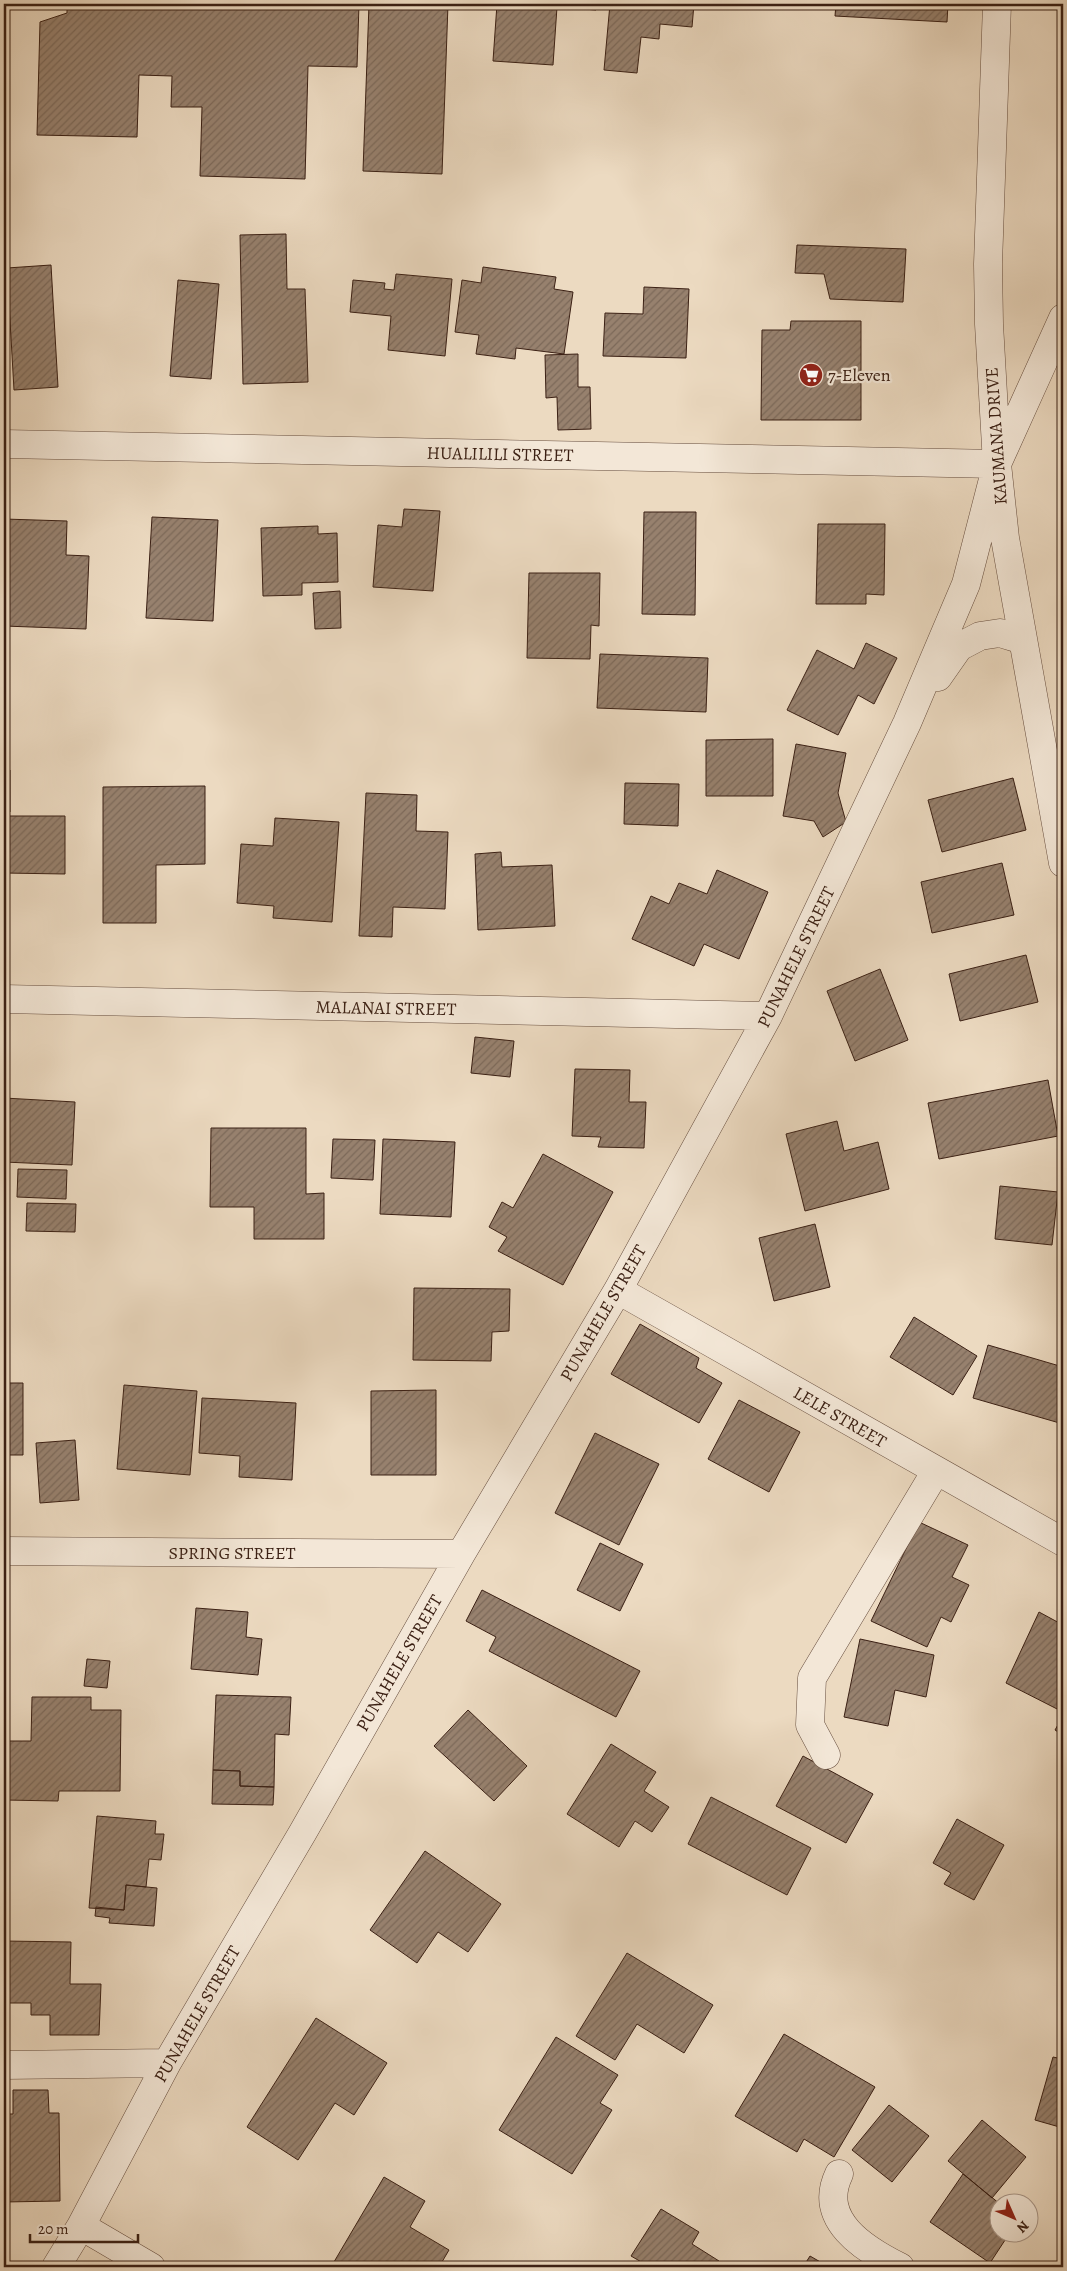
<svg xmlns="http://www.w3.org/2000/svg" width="1067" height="2271" viewBox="0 0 1067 2271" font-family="Alegreya,serif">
<defs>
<pattern id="building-hatch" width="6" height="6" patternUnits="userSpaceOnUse" patternTransform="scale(1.25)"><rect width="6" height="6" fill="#97816e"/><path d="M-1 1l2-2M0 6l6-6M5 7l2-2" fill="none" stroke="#7c6959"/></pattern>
</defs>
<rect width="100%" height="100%" fill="#ecdac1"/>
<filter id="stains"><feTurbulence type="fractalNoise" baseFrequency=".004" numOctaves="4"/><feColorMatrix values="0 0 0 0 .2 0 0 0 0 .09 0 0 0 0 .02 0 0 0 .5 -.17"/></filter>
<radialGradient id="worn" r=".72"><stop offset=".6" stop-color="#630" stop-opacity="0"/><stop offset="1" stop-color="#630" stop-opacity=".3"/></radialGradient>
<!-- building -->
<path fill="url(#building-hatch)" stroke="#3b2014" d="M67 4H359L357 67 308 66 305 179 200 176 202 107H171L172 76 139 75 137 137 37 135 40 22 67 13Z
M369 4H448L442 174 363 171Z
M497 4H597L596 10 557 7 553 65 493 61Z
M610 4H694L692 27 660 24 659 39 641 37 637 73 604 70Z
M836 4H948L947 22 835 16Z
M286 234 287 289H305L308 382 243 384 240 235Z
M797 245 906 249 903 302 830 299 824 274 795 273Z
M51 265 58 387 14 390 7 268Z
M483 267 556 277 554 289 573 292 564 354 516 348 515 359 476 354 479 335 455 332 462 280 481 283Z
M396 274 452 279 445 356 388 350 391 316 350 312 353 280 385 283 384 289 394 290Z
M178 280 219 284 211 379 170 376Z
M644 287 689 289 686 358 603 356 605 313 643 314Z
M791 321H861V420H761L762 330H790Z
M578 354V387H590L591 429 558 430 557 397 546 398 545 355Z
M404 509 440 511 433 591 373 587 378 525 402 527Z
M644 512H696L695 615 642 614Z
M152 517 218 520 213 621 146 618Z
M4 519 67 521 66 555 89 556 86 629 4 626Z
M818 524H885L884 595 866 594V604H816Z
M318 526V534L337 533 338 582 302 583V595L263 596 261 528Z
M529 573H600L599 626 591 625 590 659 527 658Z
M340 591 341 628 315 629 313 593Z
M866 643 897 658 874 704 858 695 838 735 787 710 817 650 854 669Z
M600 654 708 658 706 712 597 708Z
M773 739V796H706V740Z
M796 744 846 753 838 793 846 822 823 837 814 821 783 816Z
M4 770H10V812H4Z
M1013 778 1026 830 942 852 928 800Z
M625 783 679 784 678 826 624 824Z
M205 786V864L156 865V923H103V787Z
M366 793 417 795 416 831 448 832 445 909 393 907 392 937 359 936Z
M4 816H65V874L4 873Z
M275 818 339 822 332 922 273 918 274 906 237 903 241 844 273 846Z
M501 852 502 867 552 865 555 926 478 930 475 854Z
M1002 863 1014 915 932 933 921 882Z
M717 870 768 892 739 959 704 944 694 966 632 939 651 896 669 904 679 883 707 894Z
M4 880 6 881 4 904Z
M1026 955 1038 1002 960 1021 949 974Z
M880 969 908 1040 855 1061 827 991Z
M475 1037 514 1041 510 1077 471 1073Z
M575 1069 630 1070 629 1102H646L644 1148 598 1147 601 1137 572 1136Z
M1048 1080 1058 1136 939 1159 928 1103Z
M4 1098 75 1102 72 1165 4 1162Z
M837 1121 844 1151 878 1142 889 1189 805 1211 786 1134Z
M211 1128H306V1194L324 1193V1239H254V1207H210Z
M333 1139 375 1140 373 1180 331 1178Z
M383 1139 455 1142 451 1217 380 1214Z
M543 1154 613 1192 563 1285 498 1251 507 1237 489 1227 502 1202 513 1208Z
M18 1169 67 1170 66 1199 17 1197Z
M1000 1186 1058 1192 1052 1245 995 1239Z
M27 1203 76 1204 75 1232 26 1231Z
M815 1224 830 1287 774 1301 759 1238Z
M414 1288 510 1289 509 1331 492 1332 491 1361 413 1360Z
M914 1317 977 1356 953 1395 890 1357Z
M640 1324 699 1358 696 1368 722 1383 699 1423 611 1374Z
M988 1345 1063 1367V1424L973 1398Z
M4 1383H23V1455H4Z
M124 1385 197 1391 190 1475 117 1469Z
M436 1390V1475H371V1391Z
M202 1398 296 1403 292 1480 239 1477 240 1456 199 1453Z
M739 1400 800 1432 769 1492 708 1459Z
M595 1433 659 1464 619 1545 555 1513Z
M75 1440 79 1500 40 1503 36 1443Z
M919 1522 968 1545 952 1577 969 1585 951 1622 941 1617 927 1647 871 1621Z
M600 1543 643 1564 620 1611 577 1590Z
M482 1590 640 1671 616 1717 489 1651 496 1637 466 1621Z
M196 1608 248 1612 246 1637 262 1639 258 1675 191 1669Z
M1039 1612 1063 1625V1712L1006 1683Z
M860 1639 934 1655 926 1697 895 1690 888 1726 844 1717Z
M87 1659 110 1661 107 1688 84 1686Z
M216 1695 291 1697 289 1735 275 1734 274 1787 240 1786V1771L213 1770Z
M32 1697H91V1710H121L120 1791H59L58 1801 5 1800V1741H31Z
M468 1710 527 1766 494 1801 434 1746Z
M1063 1716V1735L1055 1730Z
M611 1744 656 1772 644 1791 669 1807 652 1832 635 1821 619 1847 567 1814Z
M803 1756 873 1794 846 1843 776 1806Z
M213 1770 240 1771V1786L274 1787 273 1805 212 1804Z
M711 1797 811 1848 787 1895 688 1844Z
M97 1816 156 1821 155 1834H164L161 1860 149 1859 146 1887 126 1885 124 1910 89 1908Z
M957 1819 1004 1845 974 1900 944 1884 951 1873 933 1863Z
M425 1851 501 1904 468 1952 438 1932 417 1963 370 1930Z
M126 1885 157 1888 154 1926 109 1923 110 1918 95 1916 96 1907 124 1910Z
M4 1941 71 1942 70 1984H101L99 2035H50V2015H31V2003H4Z
M627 1953 713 2005 684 2053 637 2024 615 2060 576 2036Z
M316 2018 387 2063 354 2115 335 2103 298 2160 247 2127Z
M784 2034 875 2087 834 2157 804 2139 797 2152 735 2116Z
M556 2037 618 2075 600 2103 612 2110 572 2174 499 2130Z
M1063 2055V2128L1035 2120 1053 2057 1062 2059Z
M13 2090H48L49 2113H59L60 2201 4 2202V2114H13Z
M889 2105 929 2136 892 2182 852 2150Z
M982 2120 1026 2157 992 2198 948 2161Z
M963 2174 1000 2204V2234H1009L990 2263 930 2222Z
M384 2177 425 2201 410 2227 449 2250 439 2267H331Z
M661 2209 699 2232 692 2244 719 2261 715 2267H650L631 2256Z
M810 2256 829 2267H803Z"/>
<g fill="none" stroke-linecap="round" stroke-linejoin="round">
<!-- minor casing -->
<g stroke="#674e3f" stroke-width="29">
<path id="minor" d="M997 4 988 264 989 324 997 464 1005 538 1063 863
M4 444 997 464
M938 677 959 647 980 636 1000 633 1023 640
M4 999 768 1016
M618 1290 1063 1542
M4 1551 461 1554
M826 1755 810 1725 812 1678 936 1471
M4 2065 167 2063
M839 2174C817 2220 864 2249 900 2267
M81 2226 151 2267
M56 2267 81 2226 167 2063 303 1832 461 1554 618 1290 768 1016 907 723 966 584 997 464 1063 318"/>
</g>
<!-- minor -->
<use href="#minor" stroke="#f3e7d7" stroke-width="28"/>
</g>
<!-- icons -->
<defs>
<g id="supermarket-disc" transform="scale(1.25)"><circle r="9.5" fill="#8f2418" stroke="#f3e7d7"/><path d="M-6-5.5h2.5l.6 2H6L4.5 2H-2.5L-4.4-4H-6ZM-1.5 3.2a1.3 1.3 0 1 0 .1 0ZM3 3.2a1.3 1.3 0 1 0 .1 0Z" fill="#fff"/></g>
</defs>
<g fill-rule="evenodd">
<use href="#supermarket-disc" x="811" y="375"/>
</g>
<g text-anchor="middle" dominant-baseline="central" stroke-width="4.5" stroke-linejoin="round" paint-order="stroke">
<!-- poi labels -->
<g font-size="18" fill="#3b2014" stroke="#f3e7d7" text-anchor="start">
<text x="828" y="375">7-Eleven</text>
</g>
<!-- street labels -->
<g font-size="18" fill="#3b2014" stroke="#f3e7d7">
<text transform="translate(996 436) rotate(-94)">KAUMANA DRIVE</text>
<text transform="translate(500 454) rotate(1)">HUALILILI STREET</text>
<text transform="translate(796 957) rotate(-64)">PUNAHELE STREET</text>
<text transform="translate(386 1008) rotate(1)">MALANAI STREET</text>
<text transform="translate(603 1313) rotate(-60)">PUNAHELE STREET</text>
<text transform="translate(840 1417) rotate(30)">LELE STREET</text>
<text x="232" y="1553">SPRING STREET</text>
<text transform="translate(399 1663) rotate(-60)">PUNAHELE STREET</text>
<text transform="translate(197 2014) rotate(-60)">PUNAHELE STREET</text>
</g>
</g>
<!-- margin -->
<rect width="1067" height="2271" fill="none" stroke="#ecdac1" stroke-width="20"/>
<rect x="5" y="5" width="1057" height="2261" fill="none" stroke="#3b2014" stroke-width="2.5"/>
<rect x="10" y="10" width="1047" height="2251" fill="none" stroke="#3b2014"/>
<!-- north arrow -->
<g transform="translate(1014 2218) rotate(135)"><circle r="24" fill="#f3e7d7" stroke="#a99789"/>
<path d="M0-4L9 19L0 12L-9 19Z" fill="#8f2418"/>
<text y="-8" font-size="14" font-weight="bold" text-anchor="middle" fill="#3b2014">N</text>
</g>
<!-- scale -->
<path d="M30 2234v8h108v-8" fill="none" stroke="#3b2014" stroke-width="2.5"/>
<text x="38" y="2234" font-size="15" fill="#3b2014" stroke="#f3e7d7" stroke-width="4" paint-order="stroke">20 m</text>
<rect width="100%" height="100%" filter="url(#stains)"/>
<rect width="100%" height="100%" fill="url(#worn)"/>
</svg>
